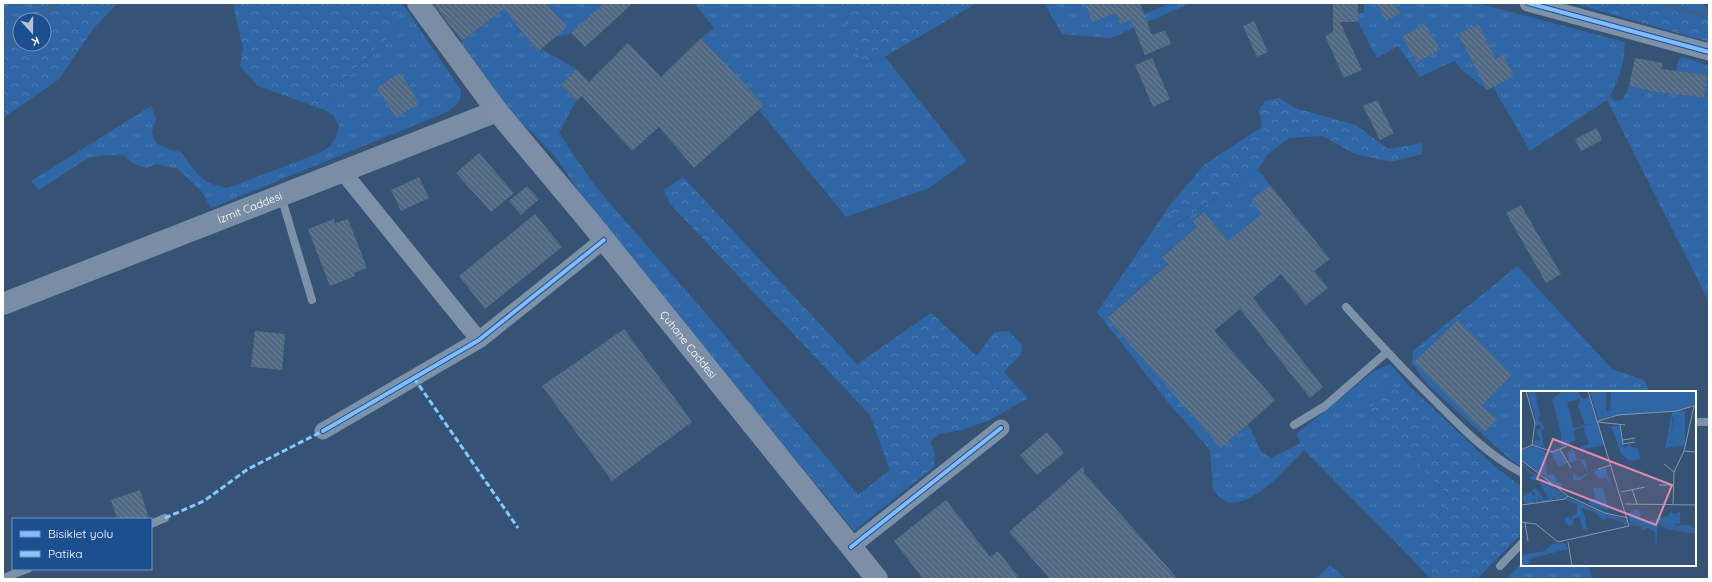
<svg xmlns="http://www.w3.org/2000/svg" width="1712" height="582" viewBox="0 0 1712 582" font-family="Quicksand,sans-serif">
<defs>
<pattern id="grass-tufts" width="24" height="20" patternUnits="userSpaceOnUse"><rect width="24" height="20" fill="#2f66a5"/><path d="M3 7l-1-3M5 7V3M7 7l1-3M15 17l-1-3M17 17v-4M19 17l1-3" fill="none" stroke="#4e7db2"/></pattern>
<pattern id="forest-crowns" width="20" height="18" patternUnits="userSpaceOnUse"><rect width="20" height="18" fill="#2f66a5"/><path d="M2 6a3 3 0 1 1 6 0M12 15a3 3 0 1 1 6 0" fill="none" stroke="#4e7db2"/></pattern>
<pattern id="building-back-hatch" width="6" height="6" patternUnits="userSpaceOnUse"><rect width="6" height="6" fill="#526984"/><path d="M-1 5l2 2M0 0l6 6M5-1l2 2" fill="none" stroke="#6c8096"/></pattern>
</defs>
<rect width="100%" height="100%" fill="#365274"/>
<!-- grass -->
<path fill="url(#grass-tufts)" d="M3 3H37C31 13 15 23 3 22Z
M397 3H402L461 90C462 103 455 107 445 113L211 208 202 192 178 169 156 164 147 168 134 164 123 155H105L88 158 39 190 31 181 151 106 156 118 152 133 156 143 170 150 181 152C197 173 200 183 227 188L317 154C332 147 335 143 339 126L333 115 324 110 340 83 389 37 397 22Z
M545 3H604L571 33 556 37 561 21Z
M694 3H841L843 11 874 63 885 57 967 161 929 188 846 217 759 110 764 105 701 38 714 28Z
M1044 3H1112L1120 24 1171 3H1191L1111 38 1062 34Z
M1364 3H1477L1625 42C1624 62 1620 78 1610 96L1614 101 1622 100 1626 94 1629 86 1657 92 1704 98 1707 75 1676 71 1679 58 1684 57 1709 66V302L1607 100 1530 151 1493 87 1487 90 1463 71 1454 61 1420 77 1398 46 1377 58 1358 22V13H1364Z
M504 9 538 52 542 49 576 69 561 85 576 101 559 133 595 186 709 317 858 495 890 470 892 476 906 489 854 531 630 257 581 194 557 159 532 132 522 125 460 43Z
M1258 170 1270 185 1252 200 1262 214 1281 274 1266 287 1204 212 1193 221 1197 227 1162 256 1168 263 1107 318 1221 447 1248 424 1261 451 1271 458 1301 443 1296 434 1374 371 1390 364 1408 385 1381 393 1370 412 1452 500 1403 550 1304 450C1288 466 1253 508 1227 502 1222 500 1217 494 1213 490L1210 450 1171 406 1097 312 1170 205 1174 226Z
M1517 266 1612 369 1644 380 1650 392H1522V466L1512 461 1426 383 1412 363 1413 351Z
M1522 562V565H1589L1592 579H1507Z"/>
<!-- forest -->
<path fill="url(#forest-crowns)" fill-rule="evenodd" d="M37 3H118L94 28 58 80 3 118V22C15 23 31 13 37 3ZM20 20H44V44H20Z
M233 3H397V22L389 37 340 83 324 110 258 86 240 66 243 49Z
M841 3H977L874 63 861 58 851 42Z
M1572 3H1701L1709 9V42Z
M1280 98 1295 108 1356 125 1388 149 1422 143V154L1390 162 1355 154 1322 136 1289 138 1267 155 1258 170 1173 226 1170 205 1205 164 1262 127 1259 111 1265 101Z
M683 177 857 364 931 313 977 356 994 332 1009 331 1022 345 1021 354 1004 372 1028 398 988 421 961 430 939 434 930 442 935 454 934 467 906 489 892 476 870 415 670 204 664 190Z
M1408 385 1494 466 1522 487V533L1477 579H1431L1403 550 1452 500 1370 412 1381 393Z
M1330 565 1346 579H1316Z"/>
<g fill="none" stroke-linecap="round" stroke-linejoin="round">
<!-- stream -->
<path stroke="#3b618d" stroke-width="4.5" d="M1659 3 1709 17
M42 20 54 3
M3 40 22 47 24 44"/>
</g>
<!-- building -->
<path fill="url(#building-back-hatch)" d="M433 3H545L567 27 538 52 504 9 462 41Z
M604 3H633L585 47 571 33Z
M1085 3H1140L1152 35 1165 30 1171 44 1145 55 1131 20 1120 24 1116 13 1092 22Z
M1333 3H1358V22H1340L1362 70 1344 78 1325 36 1333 32Z
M1377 3H1394L1400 13 1386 21Z
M1254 21 1268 52 1257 57 1243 26Z
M1425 24 1440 49 1417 62 1402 37Z
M1478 24 1496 59 1503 55 1514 76 1487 90 1458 34Z
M701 38 764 105 694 168 659 127 632 151 582 96 576 101 561 85 576 69 589 82 628 43 661 77Z
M1152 58 1170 99 1153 107 1135 65Z
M1635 58 1663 63 1662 69 1707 75 1704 98 1657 92 1629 86Z
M400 73 419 103 396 118 377 88Z
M1377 100 1394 133 1380 140 1363 106Z
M1597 128 1602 140 1581 151 1575 139Z
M479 153 514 193 491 212 456 173Z
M419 177 429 198 401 211 391 190Z
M1270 185 1330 259 1314 271 1328 288 1306 305 1281 274 1253 298 1323 387 1310 398 1240 309 1215 330V332L1275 400 1221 448 1107 318 1168 264 1162 257 1197 227 1193 221 1204 212 1228 241 1262 214 1251 200Z
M527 186 539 199 521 215 509 201Z
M1521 205 1561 274 1546 283 1506 213Z
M535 214 562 247 485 309 459 276Z
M334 219 335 223 348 219 367 268 354 273 355 276 330 286 308 229Z
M1458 320 1512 375 1482 405 1497 419 1484 432 1414 362Z
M624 329 692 422 612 481 542 386Z
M255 331 285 334 282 370 251 367Z
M1047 432 1064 453 1037 475 1020 455Z
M1084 466V473L1178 579H1050L1009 532Z
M140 490 149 519H117L111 500Z
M946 500 990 557 998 551 1020 579H923L894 541Z"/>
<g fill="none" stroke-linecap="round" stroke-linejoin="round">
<!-- lane -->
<path stroke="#7d92a8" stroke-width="8" d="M281 196 312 300
M1346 307C1374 338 1402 368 1432 398 1460 426 1486 454 1522 473
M1695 422H1709
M1294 425 1325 406 1387 352
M151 524 165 518
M1500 566 1522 543
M3 578 28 569"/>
<!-- street -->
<path stroke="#7d92a8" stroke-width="17" d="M1528 3 1709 52
M343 172 479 340
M323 431 479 340 604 240
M851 547 1001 428"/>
<!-- secondary -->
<path stroke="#798da4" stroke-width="22" id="s1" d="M3 304 497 111 418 3"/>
<!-- primary -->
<path stroke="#7d8ea7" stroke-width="22" id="s2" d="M497 111 589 221 877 579"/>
<!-- quiet -->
<path stroke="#80caff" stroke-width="3" stroke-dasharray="6 3" stroke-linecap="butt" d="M414 378 518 528
M165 518 204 501 248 469 323 431"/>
<!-- cycleway casing -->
<g stroke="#1b4f8f" stroke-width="6">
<path id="cycleway" d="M1528 3 1709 52
M323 431 479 340 604 240
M851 547 1001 428"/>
</g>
<!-- cycleway -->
<use href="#cycleway" stroke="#80bcff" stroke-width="4"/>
</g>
<g text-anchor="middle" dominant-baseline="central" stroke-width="3" stroke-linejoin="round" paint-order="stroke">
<!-- street labels -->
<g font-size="11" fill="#fff" stroke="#1b4f8f">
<text stroke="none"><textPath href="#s1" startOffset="265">İzmit Caddesi</textPath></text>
<text stroke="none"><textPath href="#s2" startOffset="302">Çuhane Caddesi</textPath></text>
</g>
</g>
<!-- overview -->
<g transform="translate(1521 391)">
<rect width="175" height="175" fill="#365274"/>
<path d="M13 0H14L19 24 17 28 24 37 20 40 23 56 31 59 40 56V42L31 8 40 2 46 11 51 29 54 47 49 52 33 60 12 54V50L19 49 15 39 20 38 19 34 15 35 14 26 18 25ZM69 0H82L83 27 78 29ZM90 0H175V13L156 20 89 25ZM69 8 77 32 64 34 57 15 60 11ZM162 20 160 22V31L154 39 156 48 150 53 148 49 153 41 152 21ZM90 35H98L103 57 110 53V56L117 57 119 68 109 70 100 63ZM13 55 24 60 26 84 33 83 36 91 41 93 40 99 23 88 25 84 18 83 0 68V60ZM52 58 56 68H64L67 83 59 89H52L53 81 57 87 67 82 59 68 48 72 47 61ZM39 59 46 72 37 75 30 61ZM18 91 23 93 42 107 36 108 32 106V109L20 111 16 102 18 110 16 112 12 107 13 112 4 113 1 105 10 101 12 105 15 104 11 99 15 96 23 109 28 108ZM72 97H82L88 120 77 116ZM133 133 137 135 135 156 134 141 127 137 120 140 121 135 126 136Z" fill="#2f66a5"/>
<path d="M6 0H13L18 25 14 26ZM38 0H56L62 8 68 6 69 8 60 11 57 15 59 8 46 11ZM164 20V54L144 57 151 21 153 23 151 28 153 41 148 51 151 53 156 48 153 36 160 31V21ZM77 32 83 54 58 59 57 57 68 53 62 36 53 39 54 48 59 51 55 49 49 52 53 47 52 37ZM85 76 86 82 94 103 85 86 79 88 73 83 74 79ZM13 82 27 93 46 106 43 108 16 88 11 89 8 85 11 86ZM47 106 85 123 107 129V131L104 136 102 131 87 127 82 129 74 121 59 117 64 125 66 140 61 137 59 126 52 127V134L48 135 45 133 44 127 47 125 50 129 51 125 56 123V114L45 109ZM76 107 77 116 88 121 67 113 69 109H64ZM116 118 120 123 119 128 124 131 147 125 149 121 154 123 159 121V132H155L154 135 168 134 175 137V143L147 138 135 132 126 136 109 134 108 122ZM44 152 47 158 8 168 7 175H0V164L24 160 31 153Z" fill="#2f66a5"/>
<path d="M82 0H85V20H90L89 25 83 27Z" fill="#2f66a5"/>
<path fill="none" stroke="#3b618d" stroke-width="2" d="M0 72 10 82M11 82 50 110 105 130M108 131 123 135 135 130 144 136 175 141"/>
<path fill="none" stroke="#8697ac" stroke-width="1" d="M77 30 97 24 156 20 175 14M77 31 104 34M99 34 102 53 114 51M102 49 114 47M11 54 32 61 46 55M39 58 50 77M0 59 11 54 14 32 5 0M163 60 175 61M0 69 47 105 84 122 107 127M143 73 153 81M77 78 90 74M138 94H152M111 98 116 113M100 101 124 96M104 113 175 114M152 113 153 81 163 60 173 15M0 114 44 108 47 105M0 131 15 133 37 151 108 135 67 0M4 132 7 150M47 151 51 175"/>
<path fill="#e08cad" fill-opacity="0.15" stroke="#e08cad" stroke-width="2" d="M32 48 151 94 135 134 16 88Z"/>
<rect width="175" height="175" fill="none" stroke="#fff" stroke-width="2"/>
</g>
<!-- border -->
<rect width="1712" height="582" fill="none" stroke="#ffffff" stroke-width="8"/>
<!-- legend -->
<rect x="12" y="518" width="140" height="52" fill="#1b4f8f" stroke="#7695bc"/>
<rect x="20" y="531" width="20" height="6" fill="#80bcff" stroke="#7695bc"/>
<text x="48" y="538" font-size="12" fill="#ffffff">Bisiklet yolu</text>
<rect x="20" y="551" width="20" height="6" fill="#80caff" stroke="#7695bc"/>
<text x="48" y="558" font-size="12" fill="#ffffff">Patika</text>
<!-- north arrow -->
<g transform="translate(32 32) rotate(159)"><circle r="19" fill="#1b4f8f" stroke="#7695bc"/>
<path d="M0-3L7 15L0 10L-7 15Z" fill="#b9c2ce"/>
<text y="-6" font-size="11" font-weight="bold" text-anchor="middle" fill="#ffffff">K</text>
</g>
</svg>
